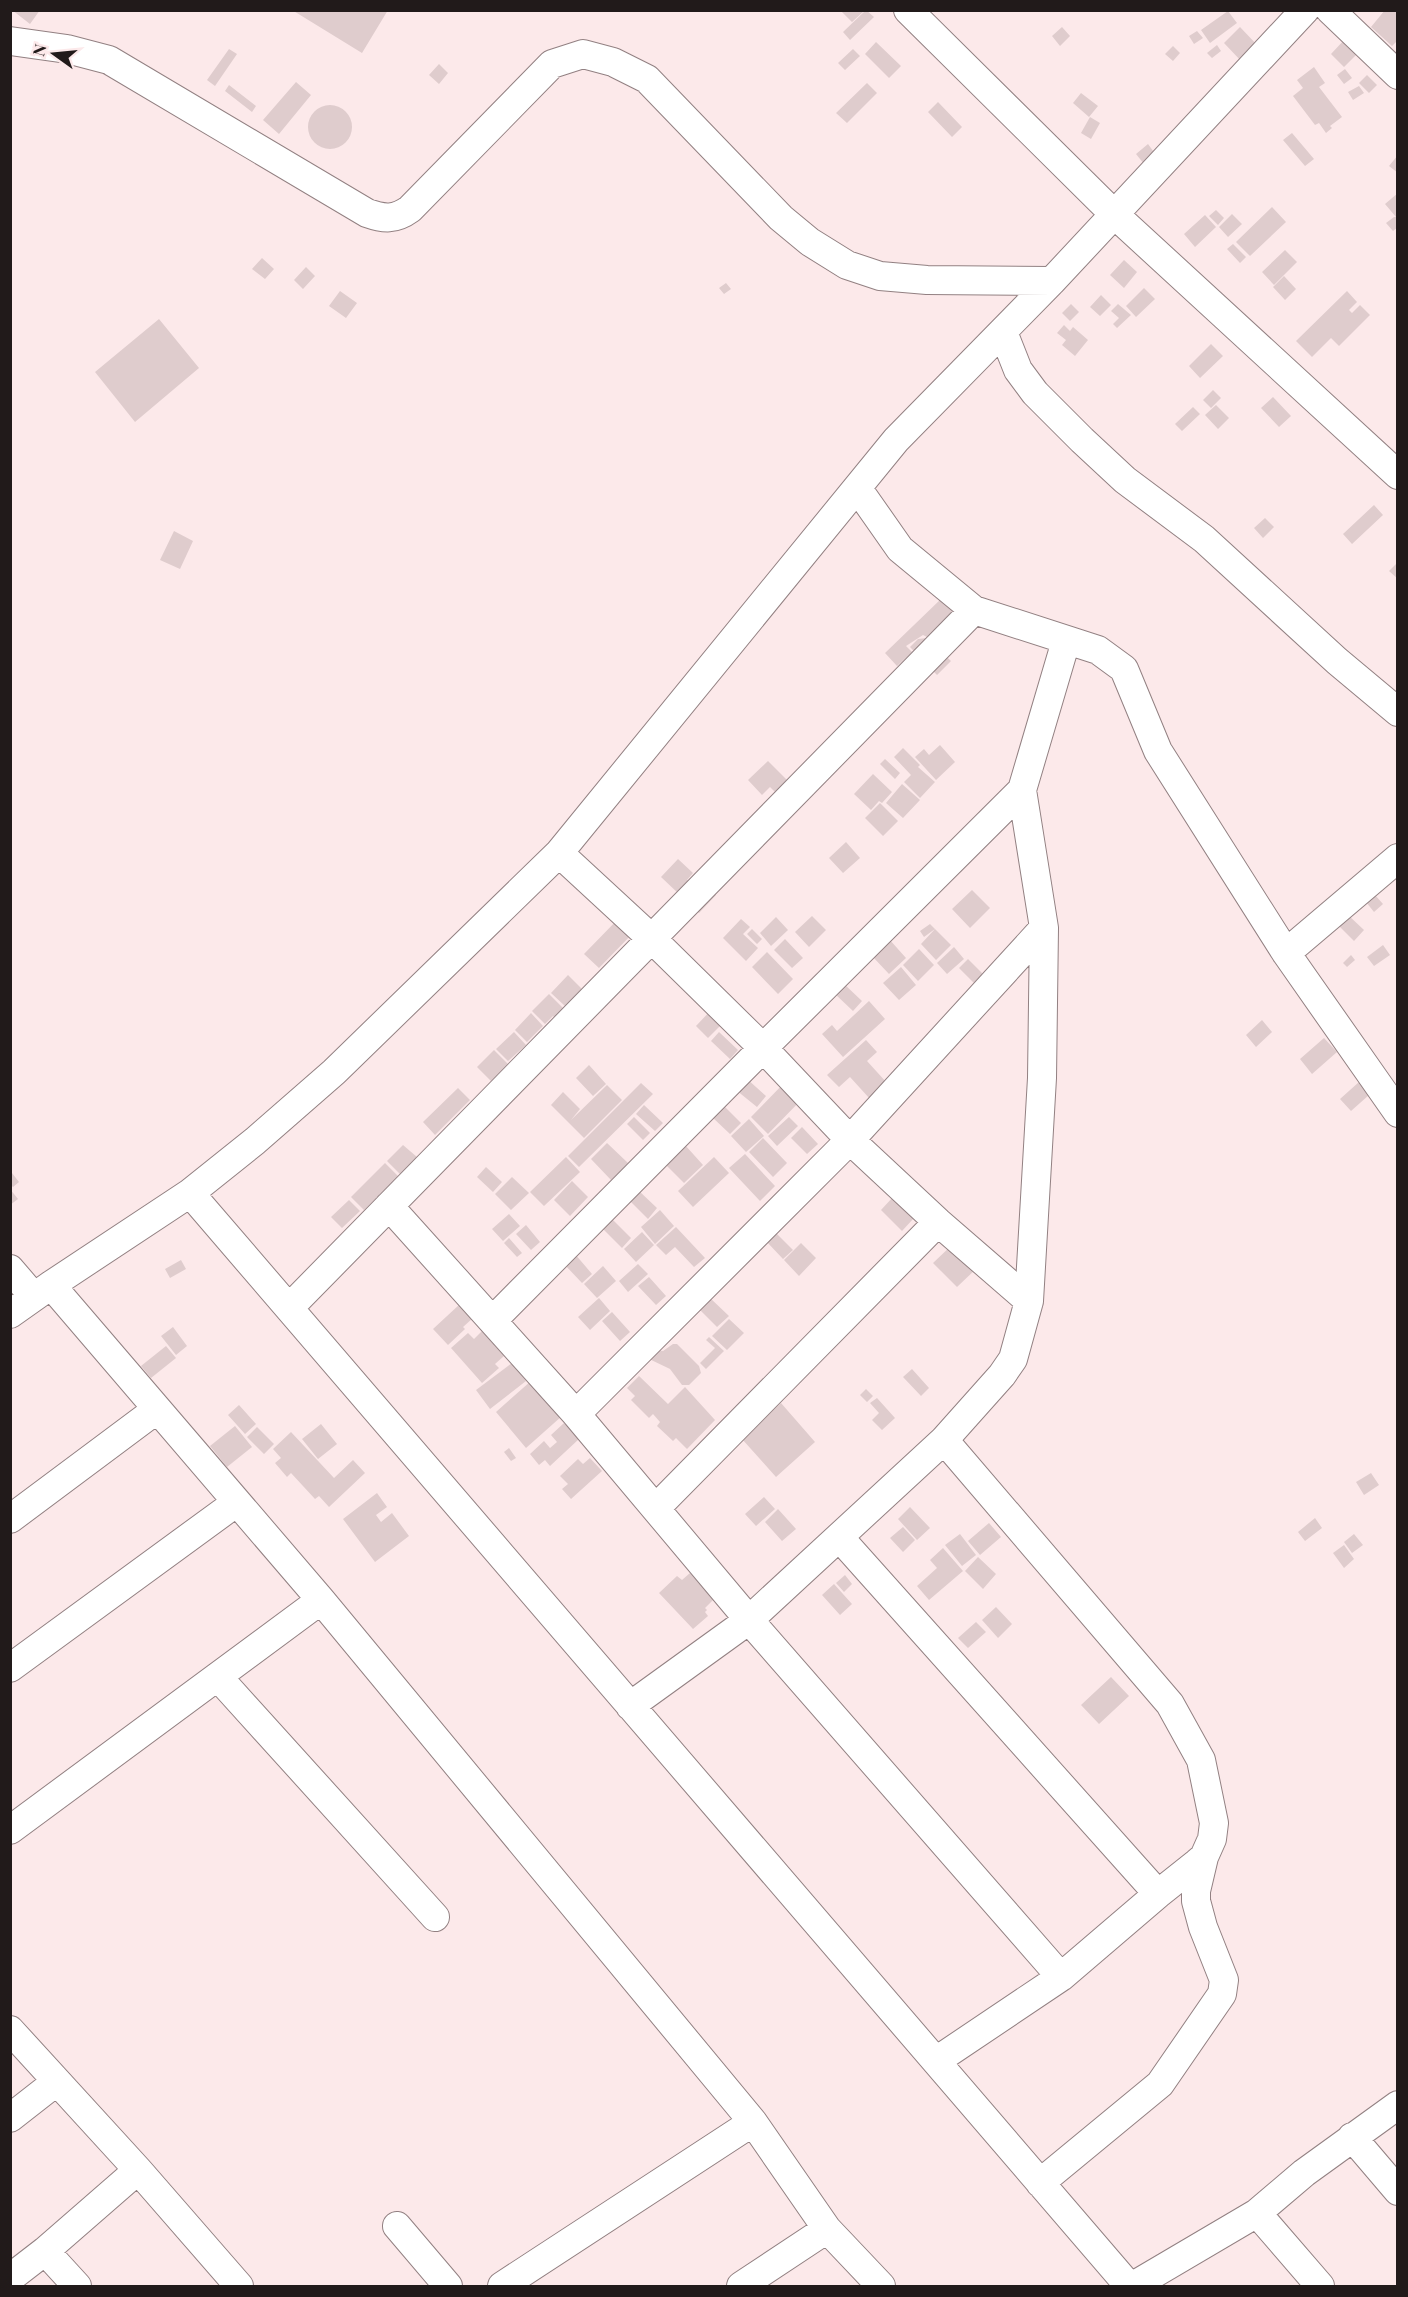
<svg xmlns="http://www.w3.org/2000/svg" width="1408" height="2297" viewBox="0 0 1408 2297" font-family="'Playfair Display',serif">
<rect width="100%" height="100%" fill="#fce9ea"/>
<!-- building -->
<path fill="#dfcccd" d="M12 10H40L30 24Z
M292 10H388L362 53Z
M840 10H862L863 12 852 22Z
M866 10 874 17 850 40 843 32Z
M1385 10H1398V40L1392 46 1371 27Z
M1228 11 1237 23 1210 43 1201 30Z
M1062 27 1070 36 1060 46 1052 36Z
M1240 27 1259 47 1242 62 1224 43Z
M1197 31 1203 38 1194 44 1189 36Z
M1345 39 1359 52 1344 67 1331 54Z
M876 42 901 66 889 78 865 54Z
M1217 45 1221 51 1212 58 1207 53Z
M1173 46 1180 53 1173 61 1165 54Z
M229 49 237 54 215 86 207 80Z
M853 49 860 56 845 70 838 63Z
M439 64 448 73 439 84 429 75Z
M1314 67 1325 83 1319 87 1342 117 1330 126 1332 128 1326 133 1319 123 1315 125 1293 96 1303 88 1297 80Z
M1345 69 1352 78 1344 84 1337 75Z
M1367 75 1377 85 1369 93 1359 83Z
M296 82 311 95 279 134 263 120Z
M867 83 877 93 847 123 836 113Z
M229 85 256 106 252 112 225 91Z
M1359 86 1364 93 1353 100 1348 92Z
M1081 93 1098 106 1089 117 1073 103Z
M938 102 962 127 952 137 928 112Z
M308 127a22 22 0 1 1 44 0a22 22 0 1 1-44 0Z
M1090 117 1100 123 1091 139 1081 133Z
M1292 133 1314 159 1305 166 1283 140Z
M1148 144 1156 155 1144 164 1136 154Z
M1398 155V173L1389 166Z
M1398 193V227L1393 231 1386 223 1394 217H1396L1385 204Z
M1272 207 1286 222 1250 256 1236 242Z
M1216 210 1224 218 1218 225 1209 216Z
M1232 214 1242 224 1228 237 1219 227Z
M1205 215 1216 227 1195 247 1184 234Z
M1233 244 1246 257 1240 263 1227 249Z
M1285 250 1297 262 1274 285 1262 272Z
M262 258 274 269 265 279 252 269Z
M1124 260 1137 272 1124 288 1110 275Z
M306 267 315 276 303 289 294 280Z
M1284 276 1296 289 1285 300 1273 287Z
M726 283 731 289 724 294 719 288Z
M1144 288 1155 299 1136 317 1126 306Z
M340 291 357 303 346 318 329 306Z
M1347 291 1357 302 1349 310 1352 313 1360 305 1370 315 1339 346 1331 338 1312 357 1296 341Z
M1101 295 1111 305 1100 316 1090 307Z
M1071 304 1079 312 1070 321 1062 313Z
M1118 304 1131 315 1117 328 1113 324 1119 318 1111 311Z
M159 319 199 368 135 422 95 372Z
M1064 325 1070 331 1073 327 1088 340 1075 356 1062 345 1066 340 1057 333Z
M1211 344 1223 356 1200 378 1189 366Z
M1213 390 1221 398 1211 408 1203 400Z
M1273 397 1291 416 1279 427 1261 408Z
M1216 405 1229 418 1218 429 1205 415Z
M1193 407 1200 414 1182 431 1175 424Z
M1374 505 1383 515 1352 544 1343 534Z
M1265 518 1274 527 1263 538 1254 528Z
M174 531 193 541 180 569 160 560Z
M1398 562V579L1389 571Z
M942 598 954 611 927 637 923 635 906 646 912 652 897 666 885 653Z
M927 638 951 661 937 675 910 647 918 639Z
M940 745 955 762 936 780 915 757 924 749 929 755Z
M903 748 920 765 918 767 935 782 920 798 904 782 911 775 894 757Z
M885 759 900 773 895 779 880 764Z
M768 761 791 784 778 795 770 787 762 795 748 780Z
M873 774 892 792 882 803 879 801 871 810 854 794Z
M902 784 920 800 903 818 886 803Z
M880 803 898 821 883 836 865 818Z
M846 842 860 858 843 873 829 858Z
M678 859 693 873 687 880 697 888 703 882 716 895 699 913 661 877Z
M972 890 990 908 970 928 952 909Z
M1375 895 1383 904 1374 912 1366 902Z
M1347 914 1364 930 1354 941 1337 924Z
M812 916 826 930 809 947 795 932Z
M620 917 635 931 599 968 584 954Z
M776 917 788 930 771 946 760 933Z
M741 919 750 927 743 934 758 948 746 961 723 938Z
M930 924 935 929 924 937 920 931Z
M752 929 762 939 757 944 747 934Z
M935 929 951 945 936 960 921 944Z
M785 939 803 958 792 968 774 950Z
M889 939 906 958 889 974 872 956Z
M1383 945 1390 955 1374 966 1367 957Z
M954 947 964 959 947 974 937 963Z
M919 949 934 965 918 981 903 965Z
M767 952 793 979 778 994 752 967Z
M1351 955 1355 960 1347 967 1343 963Z
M968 959 983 974 974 983 959 968Z
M901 967 916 985 899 1000 883 983Z
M568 975 582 989 566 1007 551 993Z
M843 983 862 1001 853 1011 834 993Z
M549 994 581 1026 572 1035 553 1016 545 1024 532 1011Z
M869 1001 885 1019 843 1057 822 1034 832 1025 837 1031Z
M713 1008 726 1020 708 1038 696 1026Z
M531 1013 543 1026 527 1042 515 1030Z
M1262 1020 1272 1032 1256 1047 1246 1035Z
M514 1032 526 1045 508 1061 496 1049Z
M719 1032 738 1050 730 1059 711 1041Z
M1324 1038 1337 1052 1312 1074 1300 1059Z
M866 1040 877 1052 867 1061 887 1083 870 1099 850 1077 839 1087 827 1075Z
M494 1050 508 1064 491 1081 477 1067Z
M589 1065 606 1084 593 1096 576 1078Z
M746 1078 766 1096 757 1107 736 1090Z
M787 1080 804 1097 768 1134 751 1117Z
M1359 1082 1369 1095 1351 1111 1340 1099Z
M641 1083 653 1094 579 1167 568 1156Z
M607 1085 622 1100 584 1138 551 1105 563 1092 580 1109 571 1120Z
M458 1088 470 1100 435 1135 423 1122Z
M644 1105 663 1123 655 1131 636 1114Z
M724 1106 741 1123 730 1134 712 1117Z
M634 1117 650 1133 643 1140 627 1124Z
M789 1117 798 1126 777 1146 768 1136Z
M749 1119 764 1136 746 1152 731 1136Z
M802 1127 818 1144 807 1154 791 1138Z
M763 1138 787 1163 773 1177 749 1152Z
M607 1143 628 1163 611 1180 591 1159Z
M403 1145 417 1157 400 1174 387 1161Z
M685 1145 703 1165 684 1183 665 1164Z
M745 1154 775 1186 760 1201 729 1168Z
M566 1157 580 1172 544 1206 530 1192Z
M714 1157 729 1173 693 1207 678 1191Z
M385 1163 398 1176 364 1210 351 1197Z
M486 1167 502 1182 493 1192 477 1177Z
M12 1173 19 1182 13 1187 10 1184Z
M512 1177 529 1193 511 1210 495 1194Z
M572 1181 588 1197 570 1216 554 1200Z
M10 1189 18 1199 10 1205Z
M638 1190 657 1208 648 1219 629 1200Z
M893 1197 914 1218 902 1231 881 1210Z
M349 1200 360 1211 342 1228 331 1217Z
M660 1210 674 1226 655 1244 641 1227Z
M509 1214 520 1226 503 1241 492 1229Z
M611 1218 631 1238 622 1248 602 1228Z
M526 1225 540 1242 531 1250 516 1234Z
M676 1227 705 1258 694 1267 675 1247 666 1255 656 1245Z
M642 1232 654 1245 636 1262 624 1249Z
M775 1232 793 1250 783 1259 766 1241Z
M509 1238 522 1253 517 1257 504 1243Z
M801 1243 816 1258 799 1276 784 1260Z
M953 1244 977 1268 957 1287 933 1263Z
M575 1254 592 1274 582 1283 564 1264Z
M181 1260 186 1269 170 1278 165 1269Z
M638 1264 648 1274 628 1292 619 1281Z
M603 1266 616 1281 597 1298 584 1284Z
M649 1277 666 1296 656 1305 638 1286Z
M709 1297 729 1316 717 1327 698 1308Z
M599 1298 610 1311 590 1330 578 1317Z
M460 1304 473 1318 463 1327 465 1329 448 1345 433 1329Z
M612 1312 630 1332 620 1341 602 1321Z
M729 1319 744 1333 727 1350 712 1336Z
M173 1327 187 1346 176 1355 161 1336Z
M486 1327 498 1340 494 1345 504 1356 495 1364 499 1368 482 1383 451 1348 468 1333 474 1339Z
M709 1337 724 1351 706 1369 700 1363 715 1348 706 1340Z
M673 1344H677L699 1366 701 1373 689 1385H682L670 1369 645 1357 648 1349 663 1351Z
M166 1346 176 1358 151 1378 141 1366Z
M512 1363 526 1381 490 1409 476 1390Z
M912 1369 929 1388 921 1396 903 1377Z
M639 1376 668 1404 685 1387 715 1420 687 1449 676 1438 673 1441 657 1426 660 1422 653 1414 649 1418 631 1400 635 1396 627 1388Z
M531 1381 562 1416 526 1448 496 1412Z
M866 1389 873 1396 867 1402 860 1395Z
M877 1398 895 1418 882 1430 872 1420 879 1413 870 1403Z
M781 1403 815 1442 776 1477 742 1439Z
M239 1405 256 1424 245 1434 228 1415Z
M564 1423 579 1439 550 1466 545 1460 539 1465 530 1454 544 1441 550 1448 557 1442 551 1435Z
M321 1424 337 1444 318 1459 302 1439Z
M235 1426 252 1447 227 1467 210 1446Z
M257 1427 274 1444 264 1454 247 1437Z
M291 1432 334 1478 353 1460 365 1473 329 1507 319 1496 315 1499 291 1473 287 1477 275 1463 281 1458 273 1449Z
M509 1448 516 1458 511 1461 504 1452Z
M590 1458 602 1471 571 1499 562 1489 568 1484 560 1476 578 1459 583 1464Z
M1371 1473 1379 1485 1364 1495 1356 1482Z
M377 1493 387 1507 376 1515 381 1522 392 1513 409 1536 375 1562 343 1519Z
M764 1497 775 1509 756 1526 745 1514Z
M910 1507 930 1528 917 1540 898 1519Z
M778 1509 796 1529 782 1541 765 1522Z
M1315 1518 1322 1528 1305 1541 1298 1532Z
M989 1523 1001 1537 980 1555 968 1541Z
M903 1527 915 1540 903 1552 890 1538Z
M960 1534 976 1555 962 1566 945 1545Z
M1354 1534 1363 1545 1352 1553 1344 1542Z
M1344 1545 1354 1559 1344 1568 1333 1553Z
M943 1548 963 1571 929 1600 917 1586 937 1568 930 1560Z
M978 1557 996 1574 983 1589 965 1571Z
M690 1573 714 1599 705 1608 707 1610 705 1612 708 1616 693 1629 659 1593 677 1576 682 1580Z
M845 1575 852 1584 844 1592 836 1583Z
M834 1584 852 1604 840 1615 822 1595Z
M996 1607 1012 1624 998 1638 982 1620Z
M976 1622 986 1632 968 1648 958 1638Z
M1111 1677 1129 1696 1099 1724 1081 1705Z"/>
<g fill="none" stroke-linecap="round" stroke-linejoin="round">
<!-- minor casing -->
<g stroke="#928082" stroke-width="30">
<path id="minor" d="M908 10 1114 214 1398 475
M1330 10 1398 75
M10 41 67 49 109 60 367 213C384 219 395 220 410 209L552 64 583 54 613 62 647 79 781 218 810 242 847 265 880 276 927 280 1052 281
M1003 332 1018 370 1035 393 1082 440 1125 480 1204 539 1337 661 1398 712
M858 489 900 549 974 610 1098 650 1124 669 1158 751 1286 953 1398 1113
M559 853 651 938 763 1048 850 1140 938 1222 1029 1301
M1286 953 1398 858
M190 1193 1129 2286
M389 1206 576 1414 749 1620 1061 1977
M10 1269 34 1297
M51 1285 321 1600 753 2122 827 2229 881 2286
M289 1308 974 610
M10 1314 51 1285 190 1193 255 1141 334 1072 559 853 896 440 1052 281 1305 10
M493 1320 763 1048 1022 790 1066 641
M576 1414 850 1140 1044 928
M656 1508 938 1222
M10 1519 156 1410
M839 1537 1158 1894
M10 1668 237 1502
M218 1677 435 1917
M630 1706 749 1620 944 1440 1002 1375 1013 1359 1029 1301 1042 1078 1044 928 1022 790
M10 1830 321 1600
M10 2030 138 2170 239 2286
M936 2061 1061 1977 1158 1894 1197 1863 1204 1857 1212 1839 1214 1823 1201 1760 1170 1704 944 1440
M10 2118 56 2082
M1352 2137 1398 2191
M1040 2183 1160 2084 1222 1994 1224 1980 1203 1927 1196 1901V1891L1204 1857
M1257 2213 1320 2286
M397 2226 448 2286
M45 2251 77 2286
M10 2278 45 2251 138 2170
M502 2286 753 2122
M741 2286 827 2229
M1133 2286 1257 2213 1304 2173 1398 2105"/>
</g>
<!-- minor -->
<use href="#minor" stroke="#fff" stroke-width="28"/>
</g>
<!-- border -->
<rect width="1408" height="2297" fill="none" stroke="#211a1a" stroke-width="24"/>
<!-- north arrow -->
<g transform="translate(54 54) rotate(285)" stroke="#fce9ea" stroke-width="4.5" paint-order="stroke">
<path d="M0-4.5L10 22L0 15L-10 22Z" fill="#211a1a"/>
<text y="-9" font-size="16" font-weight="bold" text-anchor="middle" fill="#211a1a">N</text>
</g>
</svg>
